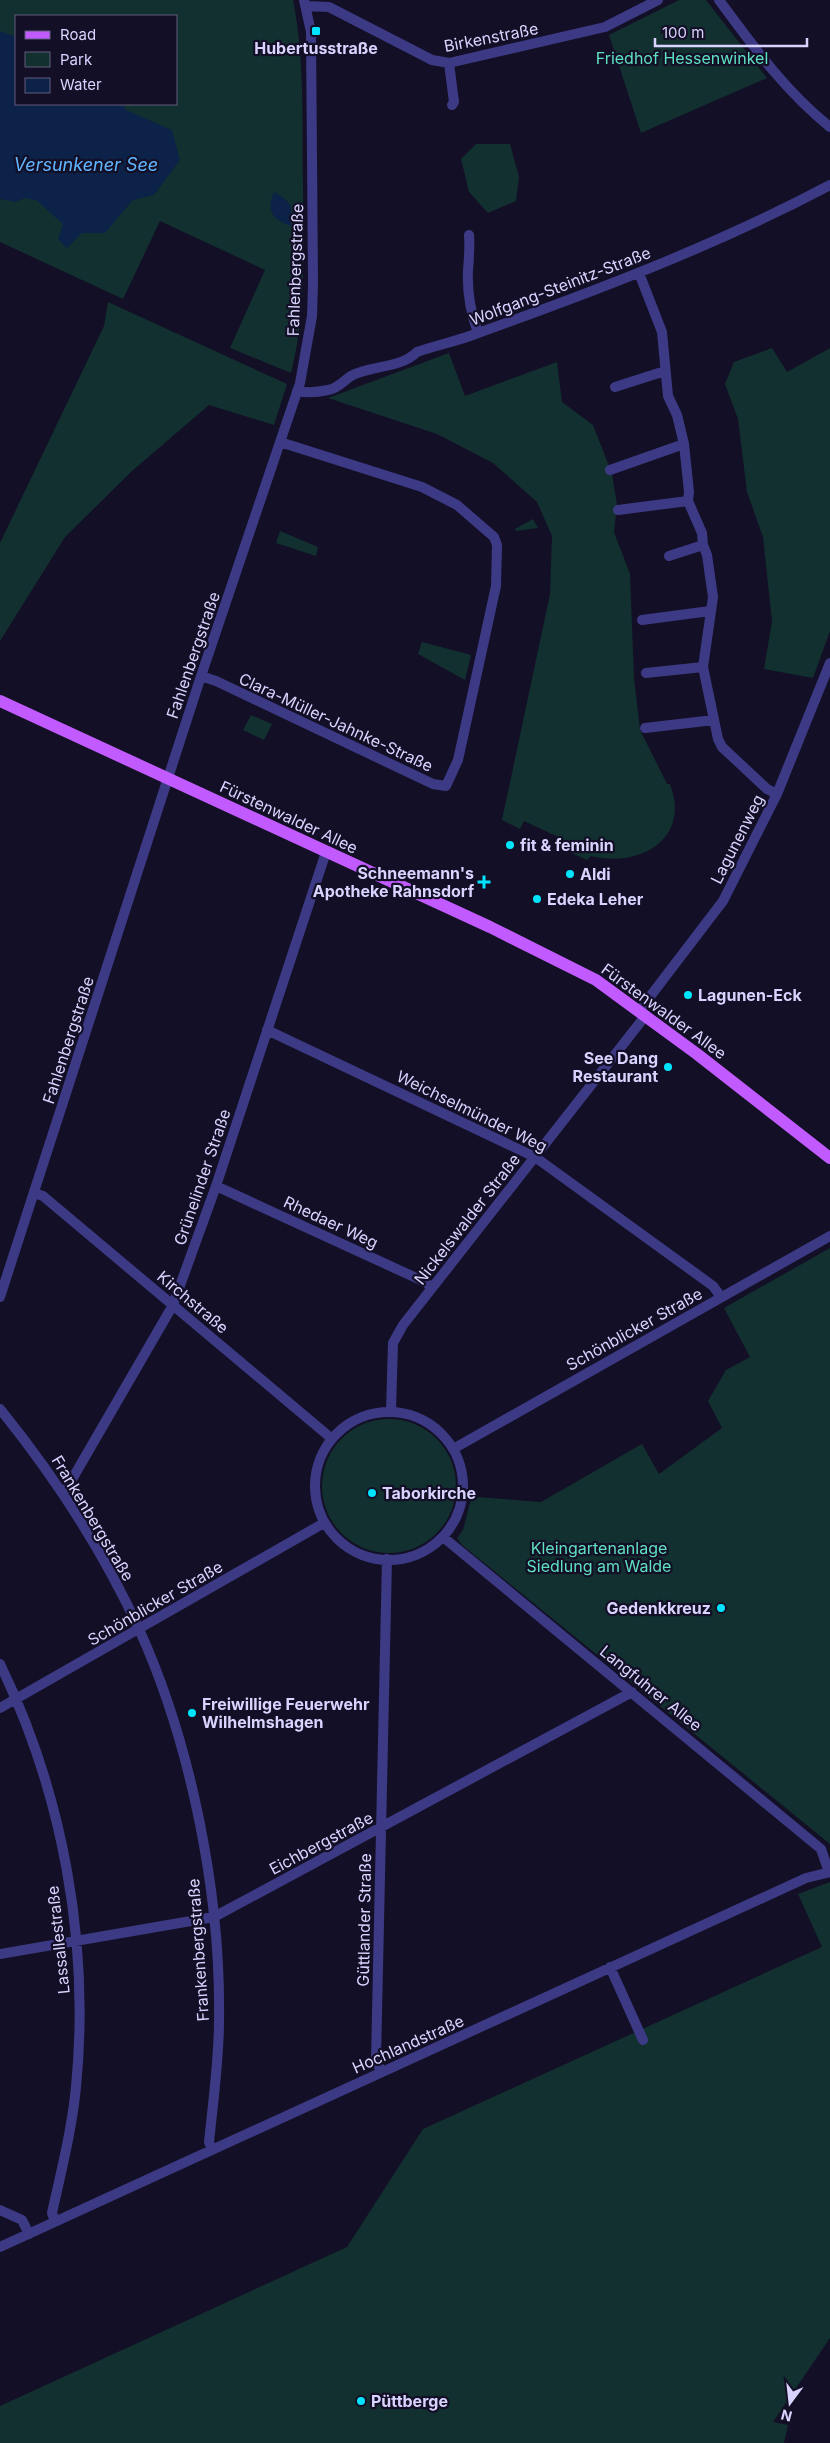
<svg xmlns="http://www.w3.org/2000/svg" width="830" height="2443" viewBox="0 0 830 2443" font-family="Inter,sans-serif">
<rect width="100%" height="100%" fill="#130f26"/>
<!-- green -->
<path fill="#12302f" fill-rule="evenodd" d="M0 0H293C305 60 302 121 303 183 303 247 307 311 291 373L230 348 265 270 160 221 123 299 0 242ZM16 16H176V104H16Z
M679 0H706L767 78 641 133 609 35Z
M476 144H510L519 177 516 201 488 213 469 192 461 159Z
M108 302 287 384 274 425 209 405 132 471 65 537 0 641V543L104 326Z
M772 348 787 372 830 348V631L813 678 764 669 772 621 763 537 747 492 738 419 725 384 734 362Z
M449 353 465 396 557 362 562 402 593 425 612 474 617 505 614 532 630 574 634 678 640 730 667 784H670C691 839 640 868 591 856L587 860 567 851 571 843 524 821 520 829 502 820 550 594 552 536 537 502 493 463 437 434 328 398Z
M533 519 538 528 516 531 515 529Z
M280 531 318 547 316 556 276 543Z
M422 642 471 655 465 680 418 654Z
M251 715 272 724 264 740 243 730Z
M830 1248V1844L462 1545 457 1538 463 1530 471 1499 477 1497 541 1502 642 1444 659 1474 722 1428 708 1401 726 1370 750 1357 724 1308Z
M322 1486a67 67 0 1 1 134 0a67 67 0 1 1-134 0Z
M830 1882V2338L773 2422 788 2425 784 2443H0V2406L347 2247 423 2129 822 1947 798 1894Z"/>
<!-- water -->
<path fill="#0c2248" d="M0 31 16 37V104H123L126 110 172 130 180 160 154 195 133 200 105 233H82L67 248 58 239 63 224 36 200 25 198 15 202 0 199Z
M274 192C293 203 292 205 291 226 272 220 266 211 274 192Z"/>
<g fill="none" stroke-linecap="round" stroke-linejoin="round">
<!-- minor -->
<path stroke="#3d3a85" stroke-width="10" d="M719 0C753 46 785 91 830 127
M306 6 329 7 432 60 449 63 605 27 658 0
M449 63 454 102 452 105
M469 235C470 248 469 258 468 270 467 291 471 314 478 333
M639 273 662 332 668 396 677 415 684 444 689 492 688 501 702 533 703 545 707 555 713 597 703 667 718 739 722 747 767 789 777 794
M615 387 665 371
M297 391C306 393 319 392 328 390 339 388 343 381 351 376 371 365 400 369 417 352 437 345 458 341 478 333 598 290 717 245 830 185
M610 470 684 444
M618 510 688 501
M669 556 703 545
M642 620 710 611
M646 673 703 667
M201 676 216 681 433 784 446 786 458 760 496 586 497 545 494 537 457 505 422 487 280 442
M645 728 714 720
M639 1011 723 901 777 794 830 663
M267 1030 535 1157 713 1286 721 1297
M216 1186 425 1282 432 1288
M34 1193 43 1196 331 1438
M0 1297 201 676 300 383 312 316 313 283 311 32 304 0
M0 1409C55 1477 102 1549 139 1629 191 1744 221 1894 219 2020 219 2061 213 2102 209 2142L212 2150
M391 1411 393 1343 403 1325 646 1015
M315 1486a74 74 0 1 1 148 0a74 74 0 1 1-148 0Z
M453 1449 830 1236
M62 1491 67 1488 173 1305 216 1186 326 852
M443 1537 821 1849 829 1872
M0 1664C63 1794 90 1943 76 2087 72 2129 61 2172 52 2213L55 2221
M0 1708 324 1523
M0 1954 214 1917 632 1692
M610 1967 643 2040
M381 2072 376 2059 387 1559
M0 2210 22 2220 29 2234
M0 2247 806 1878 830 1872"/>
<!-- major -->
<path stroke="#c25bff" stroke-width="12" d="M0 701 490 927 596 980 697 1054 830 1158"/>
</g>
<!-- markers -->
<g fill="#00e5ff" stroke="#130f26" stroke-width="2">
<rect x="311" y="26" width="10" height="10" rx="2.5"/>
<circle cx="510" cy="845" r="5"/>
<circle cx="570" cy="874" r="5"/>
<path d="M481.5 874.5h5v5h5v5h-5v5h-5v-5h-5v-5h5z"/>
<circle cx="537" cy="899" r="5"/>
<circle cx="688" cy="995" r="5"/>
<circle cx="668" cy="1067" r="5"/>
<circle cx="372" cy="1493" r="5"/>
<circle cx="721" cy="1608" r="5"/>
<circle cx="192" cy="1713" r="5"/>
<circle cx="361" cy="2401" r="5"/>
</g>
<g text-anchor="middle" dominant-baseline="central" stroke-width="4.5" stroke-linejoin="round" paint-order="stroke">
<!-- street labels -->
<g font-size="16" fill="#d9d4ff" stroke="#130f26">
<text transform="translate(491 37) rotate(-11)">Birkenstraße</text>
<text transform="translate(295 270) rotate(-88)">Fahlenbergstraße</text>
<text transform="translate(560 286) rotate(-21)">Wolfgang-Steinitz-Straße</text>
<text transform="translate(193 655) rotate(-71)">Fahlenbergstraße</text>
<text transform="translate(336 722) rotate(25)">Clara-Müller-Jahnke-Straße</text>
<text transform="translate(289 817) rotate(25)">Fürstenwalder Allee</text>
<text transform="translate(737 839) rotate(-63)">Lagunenweg</text>
<text transform="translate(664 1011) rotate(36)">Fürstenwalder Allee</text>
<text transform="translate(68 1040) rotate(-72)">Fahlenbergstraße</text>
<text transform="translate(472 1111) rotate(26)">Weichselmünder Weg</text>
<text transform="translate(202 1177) rotate(-71)">Grünelinder Straße</text>
<text transform="translate(467 1219) rotate(-52)">Nickelswalder Straße</text>
<text transform="translate(331 1222) rotate(25)">Rhedaer Weg</text>
<text transform="translate(193 1302) rotate(40)">Kirchstraße</text>
<text transform="translate(634 1329) rotate(-29)">Schönblicker Straße</text>
<text transform="translate(93 1518) rotate(59)">Frankenbergstraße</text>
<text transform="translate(155 1603) rotate(-30)">Schönblicker Straße</text>
<text transform="translate(651 1688) rotate(39)">Langfuhrer Allee</text>
<text transform="translate(321 1843) rotate(-28)">Eichbergstraße</text>
<text transform="translate(364 1920) rotate(-89)">Güttlander Straße</text>
<text transform="translate(58 1940) rotate(-96)">Lassallestraße</text>
<text transform="translate(198 1950) rotate(-94)">Frankenbergstraße</text>
<text transform="translate(408 2044) rotate(-24)">Hochlandstraße</text>
</g>
<!-- poi labels -->
<g font-size="16" font-weight="bold" fill="#d9d4ff" stroke="#130f26" text-anchor="start">
<text x="316" y="48" text-anchor="middle">Hubertusstraße</text>
<text x="520" y="845">fit &amp; feminin</text>
<text x="474" y="873" text-anchor="end">Schneemann's<tspan x="474" dy="18">Apotheke Rahnsdorf</tspan></text>
<text x="580" y="874">Aldi</text>
<text x="547" y="899">Edeka Leher</text>
<text x="698" y="995">Lagunen-Eck</text>
<text x="658" y="1058" text-anchor="end">See Dang<tspan x="658" dy="18">Restaurant</tspan></text>
<text x="382" y="1493">Taborkirche</text>
<text x="711" y="1608" text-anchor="end">Gedenkkreuz</text>
<text x="202" y="1704">Freiwillige Feuerwehr<tspan x="202" dy="18">Wilhelmshagen</tspan></text>
<text x="371" y="2401">Püttberge</text>
</g>
<!-- park labels -->
<g font-size="16" fill="#5fe0c0" stroke="#130f26">
<text x="682" y="58">Friedhof Hessenwinkel</text>
<text x="599" y="1548">Kleingartenanlage<tspan x="599" dy="18">Siedlung am Walde</tspan></text>
</g>
<!-- water labels -->
<g font-size="18" font-style="italic" fill="#62b6ff" stroke="#130f26">
<text x="86" y="164">Versunkener See</text>
</g>
</g>
<!-- legend -->
<rect x="15" y="15" width="162" height="90" fill="#130f26" stroke="#625e7d"/>
<rect x="25" y="31" width="25" height="8" fill="#c25bff" stroke="#625e7d"/>
<text x="60" y="40" font-size="15" fill="#d9d4ff">Road</text>
<rect x="25" y="52" width="25" height="15" fill="#12302f" stroke="#625e7d"/>
<text x="60" y="65" font-size="15" fill="#d9d4ff">Park</text>
<rect x="25" y="78" width="25" height="15" fill="#0c2248" stroke="#625e7d"/>
<text x="60" y="90" font-size="15" fill="#d9d4ff">Water</text>
<!-- north arrow -->
<g transform="translate(790 2403) rotate(195)" stroke="#130f26" stroke-width="4" paint-order="stroke">
<path d="M0-4L9 19L0 12L-9 19Z" fill="#d9d4ff"/>
<text y="-8" font-size="14" font-weight="bold" text-anchor="middle" fill="#d9d4ff">N</text>
</g>
<!-- scale -->
<path d="M655 38v8h152v-8" fill="none" stroke="#d9d4ff" stroke-width="2.5"/>
<text x="662" y="38" font-size="15" fill="#d9d4ff" stroke="#130f26" stroke-width="4" paint-order="stroke">100 m</text>
</svg>
